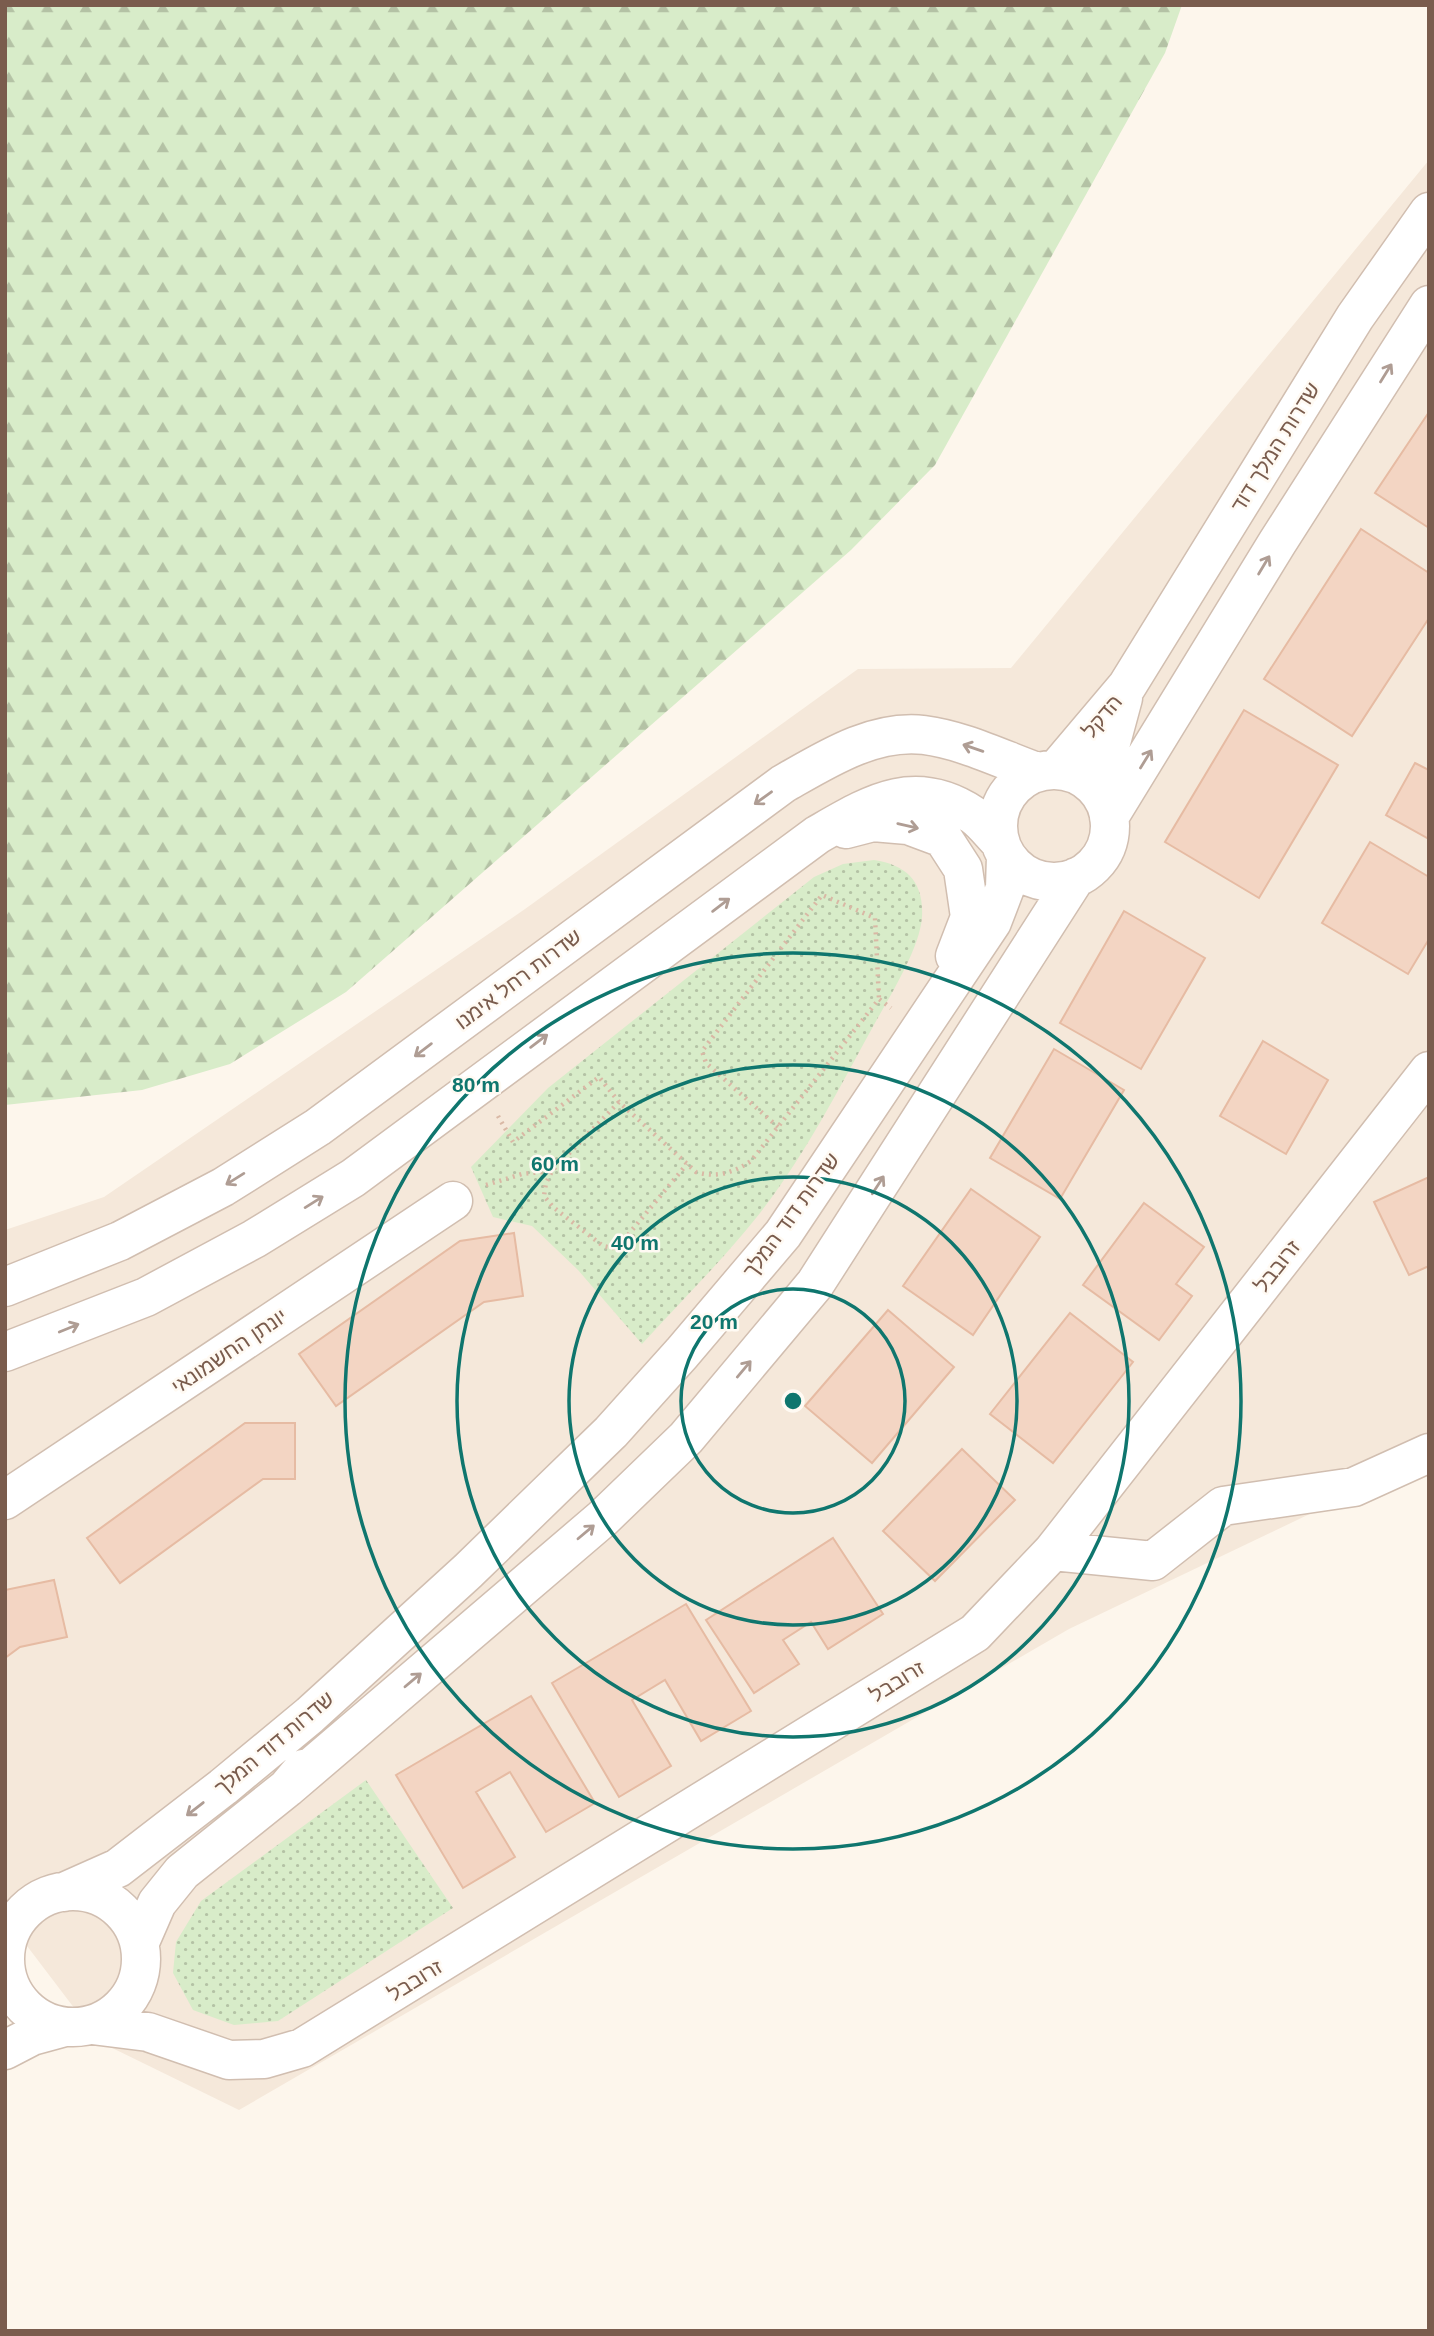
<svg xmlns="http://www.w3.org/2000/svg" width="1434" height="2336" viewBox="0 0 1434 2336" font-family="Helvetica,Heebo,sans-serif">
<defs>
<pattern id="forest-firs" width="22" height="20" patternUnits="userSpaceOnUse" patternTransform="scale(1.75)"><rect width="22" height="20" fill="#d8ecc9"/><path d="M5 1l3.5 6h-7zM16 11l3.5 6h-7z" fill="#b4c2a5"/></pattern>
<pattern id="park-dots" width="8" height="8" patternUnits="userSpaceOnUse" patternTransform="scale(1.75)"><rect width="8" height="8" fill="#d8ecc9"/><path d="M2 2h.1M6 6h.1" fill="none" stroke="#b4c2a5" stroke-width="1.8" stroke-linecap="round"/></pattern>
</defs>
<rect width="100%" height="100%" fill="#fdf6ec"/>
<!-- residential -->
<path fill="#f5e8da" d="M1429 160V1457L1069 1629 239 2110 100 2042 5 1917V1230L104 1197 525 909 858 669 1011 668Z"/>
<!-- forest -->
<path fill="url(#forest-firs)" d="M5 5H1182L1165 53 935 465 851 550 346 992 230 1064 142 1090 5 1105Z"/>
<!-- park -->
<path fill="url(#park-dots)" d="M874 860C907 865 924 882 922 917 920 948 890 996 875 1023 838 1090 804 1158 756 1218 721 1262 680 1302 642 1344L578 1270 532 1226 493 1217 471 1167 548 1088 814 877 843 864Z
M366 1780 453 1908 278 2021 234 2025 193 2010 173 1973 176 1942 201 1901Z"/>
<!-- building -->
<path fill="#f3d5c3" stroke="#e6bba3" stroke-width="2" d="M1429 412V528L1375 493Z
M1361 529 1429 573V618L1352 736 1264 679Z
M1244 710 1338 765 1259 898 1165 842Z
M1415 763 1429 770V839L1386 815Z
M1370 842 1429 877V939L1408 974 1322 923Z
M1124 911 1205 958 1141 1069 1060 1023Z
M1263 1041 1328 1080 1286 1154 1220 1116Z
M1054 1049 1124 1090 1060 1199 990 1158Z
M1429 1177V1266L1409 1275 1374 1202Z
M971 1189 1040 1237 973 1335 903 1286Z
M1144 1203 1204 1247 1176 1284 1192 1296 1159 1340 1083 1285Z
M514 1233 523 1296 484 1302 336 1406 299 1354 460 1241Z
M888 1310 954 1367 872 1463 805 1406Z
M1070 1313 1133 1362 1053 1463 990 1414Z
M245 1423H295V1479H263L120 1583 87 1538Z
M962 1449 1015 1500 935 1581 883 1531Z
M833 1538 883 1614 828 1649 811 1622 783 1640 799 1664 754 1693 706 1620Z
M54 1580 67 1637 20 1647 5 1658V1590Z
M686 1604 751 1711 701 1741 665 1680 632 1700 671 1766 619 1797 552 1683Z
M531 1696 595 1803 546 1832 510 1772 476 1792 515 1857 463 1888 396 1775Z"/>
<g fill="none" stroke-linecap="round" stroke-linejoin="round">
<!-- minor casing -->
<g stroke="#d1beb0" stroke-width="41">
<path id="minor" d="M1056 770 1127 686 1355 317 1429 212
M998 826a56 56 0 1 1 112 0a56 56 0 1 1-112 0Z
M1103 799 1109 750 1123 698
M1109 817 1277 543 1429 305
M846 829 873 822 908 825 943 838 963 869 970 917 955 956
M5 1287 120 1241 223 1187 318 1127 783 784C825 760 873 729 924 735 963 740 1001 759 1037 772
M5 1352 146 1297 254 1239 353 1178 817 835C871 804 914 776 973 815 983 822 991 833 1000 842
M5 1500 453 1201
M1053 1551 1153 1561 1223 1506 1354 1487 1429 1453
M287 1788 603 1518 686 1438 815 1284 1076 877
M5 1959a68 68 0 1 1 136 0a68 68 0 1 1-136 0Z
M64 1892 118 1868 223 1787 310 1715 468 1571 611 1432 682 1353 783 1234 992 922 1005 888 1006 856
M140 1942 157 1903 182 1872 287 1788 303 1769
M92 2025 148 2032 229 2060 264 2059 302 2048 975 1633 1053 1551 1429 1071
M5 2050 32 2036 65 2027"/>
</g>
<!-- path -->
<path stroke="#d9b8a5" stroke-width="4.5" stroke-dasharray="2 5" stroke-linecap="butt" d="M619 1102 552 1171 546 1183 544 1196 553 1207 603 1246 613 1248 622 1242 687 1164
M498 1116 513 1142 599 1077 619 1102 696 1172C717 1178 733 1173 751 1161L879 999 891 1008
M778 1127 706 1063 702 1051 822 895 875 918 879 999
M486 1185 522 1174 552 1171"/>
<!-- minor -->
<use href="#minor" stroke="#fff" stroke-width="38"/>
</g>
<!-- one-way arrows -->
<defs><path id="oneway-shaft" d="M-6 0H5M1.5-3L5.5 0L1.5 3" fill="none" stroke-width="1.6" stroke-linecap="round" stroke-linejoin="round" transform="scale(1.75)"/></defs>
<g stroke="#af9d94">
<use href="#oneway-shaft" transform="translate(1386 373) rotate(-58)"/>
<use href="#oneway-shaft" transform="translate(1264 565) rotate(-59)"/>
<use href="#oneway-shaft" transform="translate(973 748) rotate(-161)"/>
<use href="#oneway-shaft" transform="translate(1146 759) rotate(-58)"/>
<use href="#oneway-shaft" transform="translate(763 798) rotate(144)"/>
<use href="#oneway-shaft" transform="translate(908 826) rotate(13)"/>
<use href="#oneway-shaft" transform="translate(721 905) rotate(-37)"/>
<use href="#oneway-shaft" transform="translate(539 1041) rotate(-37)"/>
<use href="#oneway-shaft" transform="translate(423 1050) rotate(143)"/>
<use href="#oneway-shaft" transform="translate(235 1179) rotate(148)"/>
<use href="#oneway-shaft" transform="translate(878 1185) rotate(-57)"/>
<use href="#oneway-shaft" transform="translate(314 1202) rotate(-32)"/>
<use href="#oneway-shaft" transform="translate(69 1328) rotate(-22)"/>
<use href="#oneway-shaft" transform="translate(744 1369) rotate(-50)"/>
<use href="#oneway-shaft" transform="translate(586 1532) rotate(-40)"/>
<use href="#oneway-shaft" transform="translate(413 1680) rotate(-40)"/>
<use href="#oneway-shaft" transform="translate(195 1809) rotate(142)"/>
</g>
<!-- distance rings -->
<g fill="none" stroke="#0f766e" stroke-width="3.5">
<circle cx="793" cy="1401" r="112"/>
<circle cx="793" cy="1401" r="224"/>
<circle cx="793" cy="1401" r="336"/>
<circle cx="793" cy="1401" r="448"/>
</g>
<g text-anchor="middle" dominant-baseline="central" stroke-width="5" stroke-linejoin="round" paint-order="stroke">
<!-- street labels -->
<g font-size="21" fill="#7a5c4d" stroke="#fffaf3">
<text transform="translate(1275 447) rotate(-58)">שדרות המלך דוד</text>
<text transform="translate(1102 716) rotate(-50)">הדקל</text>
<text transform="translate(518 979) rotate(-37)">שדרות רחל אימנו</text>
<text transform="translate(791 1215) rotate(-54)">שדרות דוד המלך</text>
<text transform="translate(1277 1266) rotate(-52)">זרובבל</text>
<text transform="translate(229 1351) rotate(-34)">יונתן החשמונאי</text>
<text transform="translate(897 1681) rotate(-32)">זרובבל</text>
<text transform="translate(274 1743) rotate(-40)">שדרות דוד המלך</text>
<text transform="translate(415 1980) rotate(-32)">זרובבל</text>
</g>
</g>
<circle cx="793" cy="1401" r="10" fill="#0f766e" stroke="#fffaf3" stroke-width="3.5"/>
<g font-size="21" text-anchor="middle" font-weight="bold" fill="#0f766e" stroke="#fffaf3" stroke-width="5" stroke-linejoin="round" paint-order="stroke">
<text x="476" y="1092">80 m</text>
<text x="555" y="1171">60 m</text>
<text x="635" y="1250">40 m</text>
<text x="714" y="1329">20 m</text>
</g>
<!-- border -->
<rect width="1434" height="2336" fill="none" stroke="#7a5c4d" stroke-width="14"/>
</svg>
